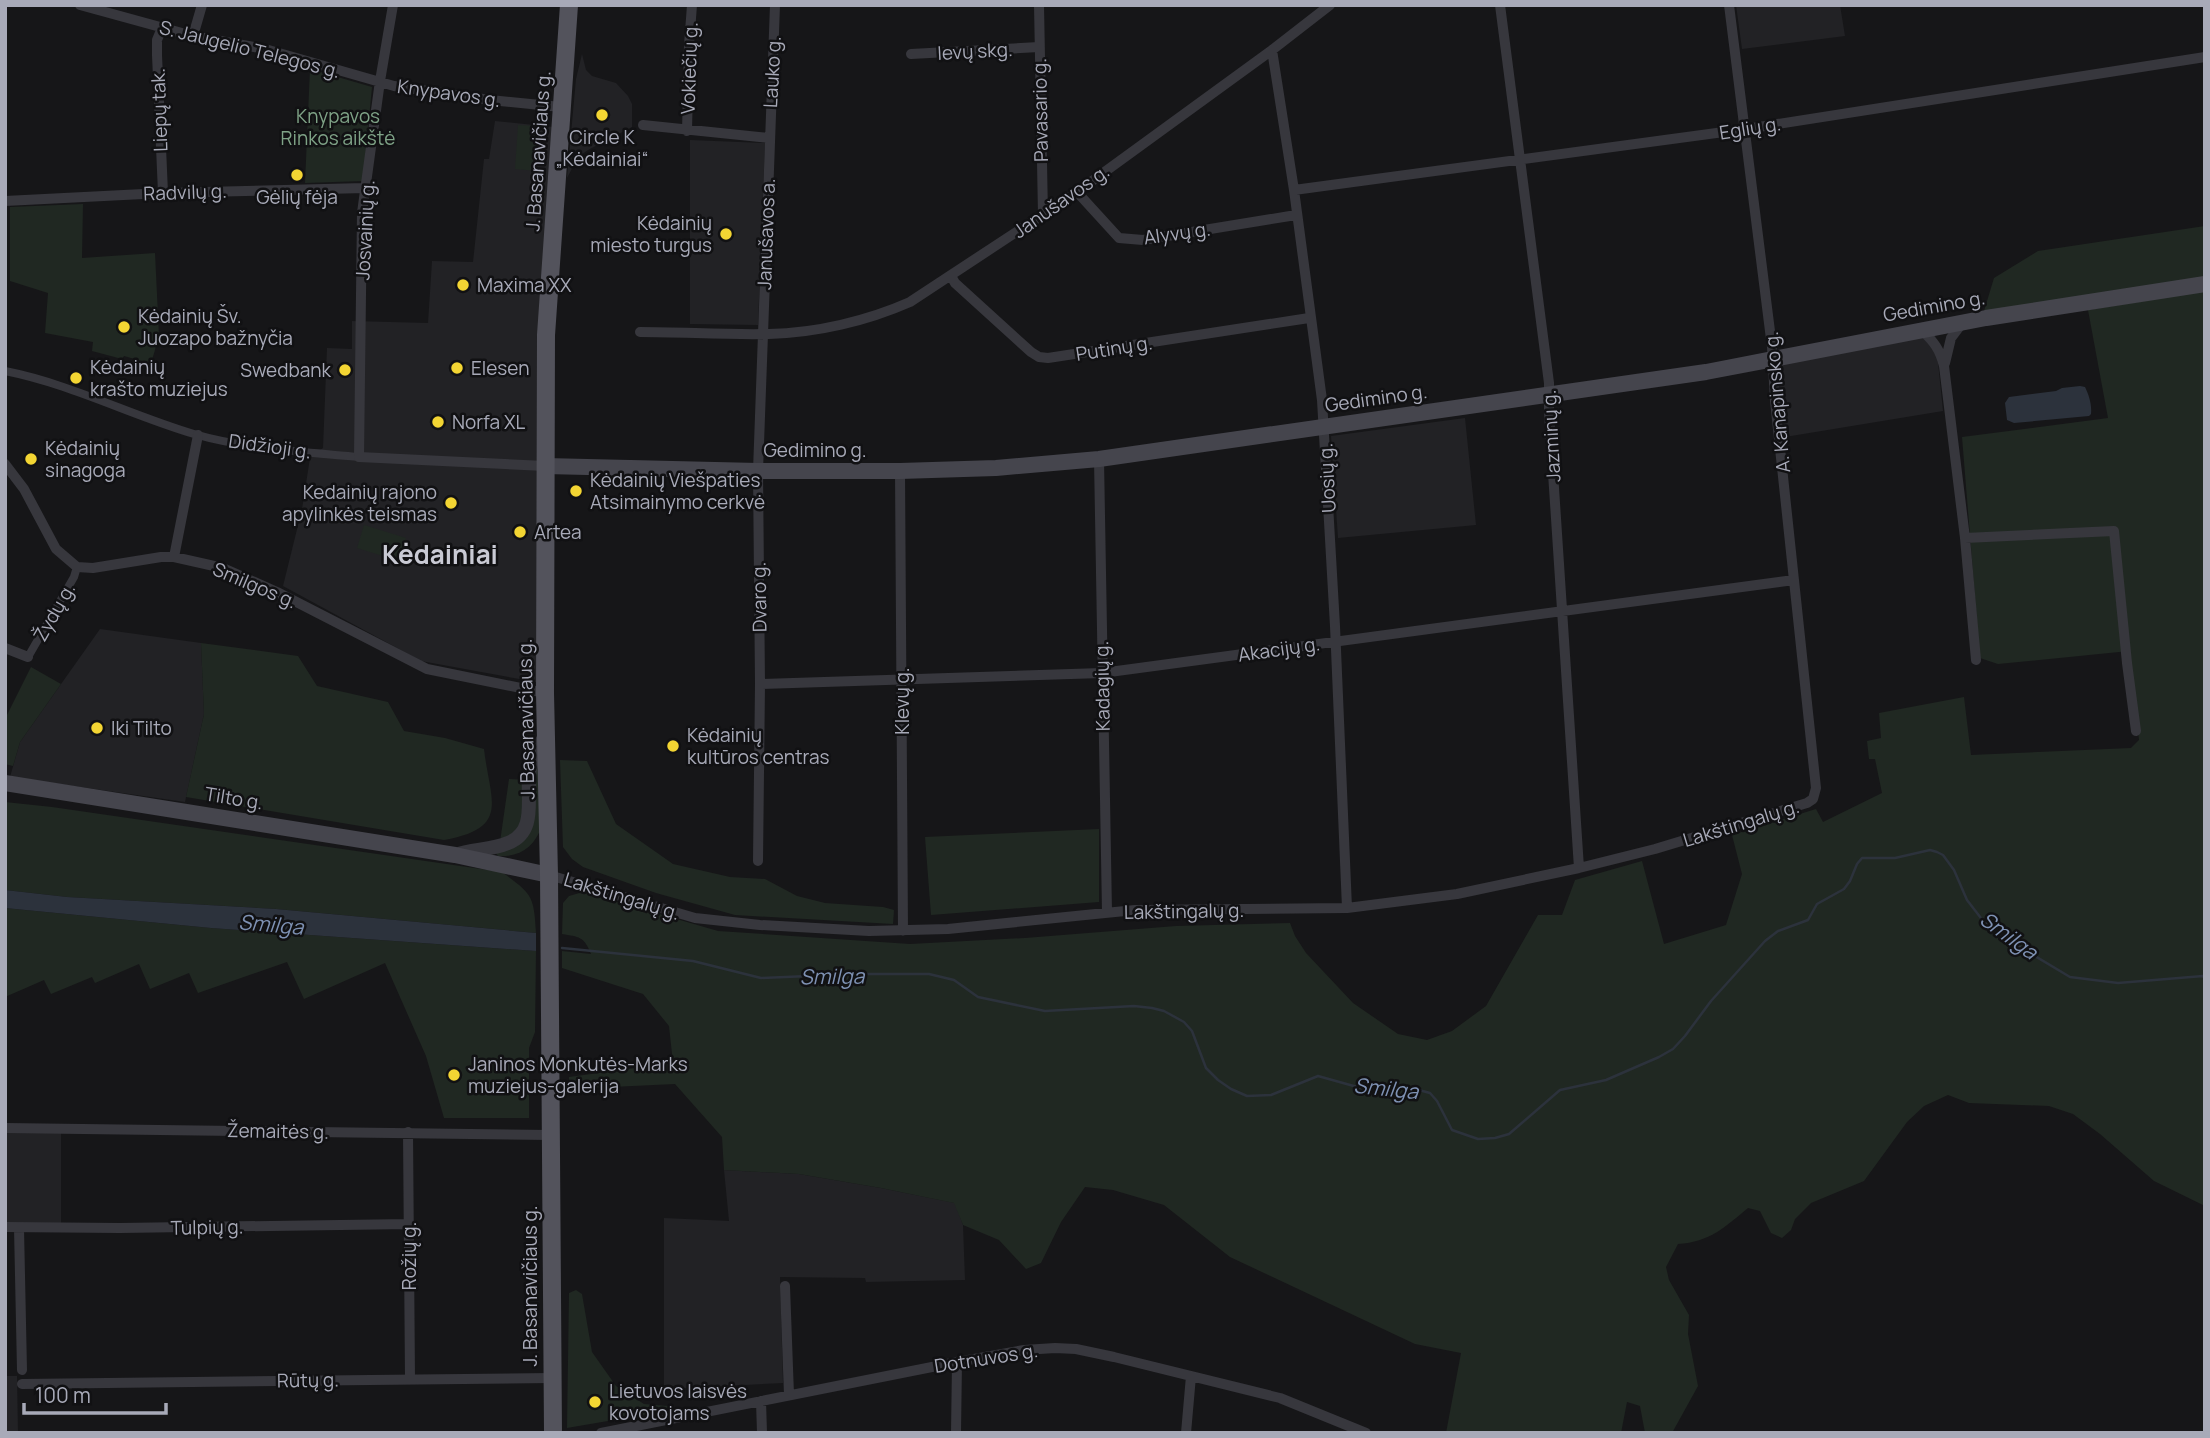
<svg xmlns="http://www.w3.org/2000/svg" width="2210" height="1438" viewBox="0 0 2210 1438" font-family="Manrope,sans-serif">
<rect width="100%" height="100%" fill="#161618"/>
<!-- built -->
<path fill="#222225" d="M1736 5H1840L1845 36 1742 49Z
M582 54 586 70 592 76 616 83 628 96 632 104V127L588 150 578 157 567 178 576 79Z
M495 121 553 127 536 682 421 661 283 586 302 509 310 458 323 448 327 348 352 349V321L428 323 432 261 473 262 484 159H489Z
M690 140 765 143 758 325 690 324Z
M1935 333 1943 411 1785 437 1775 364Z
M1465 418 1476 525 1338 538 1331 436Z
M100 629 201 643 204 714 185 802 10 777 20 742Z
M5 1130H61V1224L5 1223Z
M724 1170 799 1174 881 1188 955 1203 963 1225 965 1280 866 1282 865 1278 780 1277 783 1383 664 1389V1218L729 1221Z
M5 1376H17L18 1433H5Z"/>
<!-- green -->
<path fill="#202822" d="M310 69 372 87 363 181 305 183Z
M518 125 536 126 540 133 537 171 515 169Z
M83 204 82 258 155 253 159 336 150 367 137 364 138 360 124 356 122 359 92 351 93 342 45 333 48 293 10 281V207Z
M2205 226V284L1984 311 1994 278 2038 251Z
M2205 291V1206L2154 1181 2100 1134 2073 1114 2049 1106 1969 1103 1948 1095 1924 1106 1907 1122 1864 1181 1811 1203 1795 1219 1791 1230 1782 1238 1771 1233 1760 1211 1748 1208C1725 1227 1710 1242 1678 1244L1666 1267 1669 1280 1689 1315 1688 1334 1698 1386 1672 1433H1645L1640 1406 1627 1402 1621 1433H1446L1461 1353 1415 1344 1230 1257 1164 1205 1113 1190 1085 1187 1061 1222 1041 1263 1026 1269 999 1240 963 1225 954 1203 881 1188 799 1174 724 1170 722 1137 675 1084 569 1089V1077L673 1063 669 1026 643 994 562 968V951L591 954C584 936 579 937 562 934L563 903 569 896 583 892 718 931 910 944 1025 938 1176 926 1290 923 1295 936 1306 953 1353 1003 1398 1034 1427 1040 1452 1031 1486 1006 1538 915H1562L1575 880 1642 861 1664 944 1726 925 1742 874 1732 835 1816 809 1823 822 1882 793 1875 759H1869L1867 741 1881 738 1879 713 1964 697 1971 755 2131 748 2139 740 2129 651 1998 664 1980 658 1962 437 2108 418 2088 310Z
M364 525 406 538 399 561 357 548Z
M201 643 298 656 317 686 388 702 404 731 445 738 484 749C490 801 511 828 444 840L186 797 204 714Z
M31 667 61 684 20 742 13 766 5 764V719Z
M540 752 542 826C534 847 521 857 498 856L495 852 500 842 509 779 526 780Z
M560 760 587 761 616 824 673 864 730 877 765 879 797 896 825 903 883 907 894 910 893 924 735 915 656 893 583 867 572 859 563 847Z
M5 802 52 807 502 872C532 894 534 895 536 933L276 909 67 897 5 890Z
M1099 829V902L931 915 925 837Z
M5 908 211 928 536 951 535 1032 529 1048V1118H444L426 1056 385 963 304 999 287 962 198 993 189 973 150 989 139 964 95 983 92 977 51 994 44 980 5 997Z
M576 1290 582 1294 592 1352 616 1386 644 1404 668 1406 666 1411 567 1428 569 1293Z"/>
<!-- water -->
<path fill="#2c323c" d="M2080 386 2085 387C2089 395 2092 405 2091 414L2089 416 2014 423 2007 420 2005 403 2009 397 2056 391 2062 388Z
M5 890 67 897 276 909 536 933V951L211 928 5 908Z"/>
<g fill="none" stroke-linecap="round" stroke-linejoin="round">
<!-- stream -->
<path stroke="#2c323c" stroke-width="2.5" d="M562 948 693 961 761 978 855 974H929L954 980 978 997 1045 1011 1134 1006 1152 1008 1164 1011 1184 1022 1192 1031 1206 1068 1218 1080 1231 1089 1247 1096 1271 1095 1318 1076 1368 1090 1404 1086 1430 1093 1437 1101 1452 1130 1478 1139 1495 1138 1509 1134 1560 1090 1606 1080 1659 1057 1673 1049 1685 1036 1711 1001 1765 941 1778 931 1808 920 1817 904 1844 889 1850 881 1857 864 1862 858H1895L1930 850 1937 852 1943 855 1954 870 1967 900 1984 922 2000 935 2070 977 2118 983 2203 976 2205 979"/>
<!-- pedestrian -->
<path stroke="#37373d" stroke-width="8" d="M5 371C71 384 130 415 194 434 246 449 305 452 359 457
M28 657 74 577 77 567"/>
<!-- minor -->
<path stroke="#37373d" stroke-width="10" d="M80 5 193 36 265 49 394 86 490 100 561 107
M393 5 380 81 362 213 359 457 545 466
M1039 5 1043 215
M1500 5 1549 383V412L1579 868
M162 28 157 40V55L163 193
M193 36 202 5
M1272 50 1294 190 1322 400 1335 626 1347 908
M911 54 1039 47
M643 125 769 138
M687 131 689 45 692 5
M1294 190 1746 129 2205 57
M1077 192 1119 238 1143 240 1296 215
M5 201 163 193 365 188
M951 276 955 283 1031 352 1039 357 1048 358 1309 318
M1921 330C1934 341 1940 350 1944 366L1965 538 1976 660
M640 332C683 332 726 335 769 334 816 333 867 321 910 302L1077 192 1272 50 1330 5
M1945 363 1951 338 1963 322
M1099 459 1107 912
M5 464 24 489 56 549 77 567 93 568 161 557H174L223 568 277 592 427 669 545 693
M900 471 903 931
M1965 538 2114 531 2127 663 2136 731
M174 557 198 435
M5 648 28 657
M760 684 1102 673 1794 580
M758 861 760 684 758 471 775 5
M549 875 695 918 760 925 869 931 948 929 1135 910 1347 908 1457 894 1579 868 1655 849 1807 803 1813 799 1816 788 1775 401 1772 347 1729 5
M5 1128 550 1135
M408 1132 410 1379
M5 1227 120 1228 409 1224
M19 1228 22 1370
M785 1286 789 1395
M22 1384 552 1378
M761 1401 762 1433
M601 1433 957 1362 1024 1350 1055 1348 1076 1349 1114 1357 1280 1398 1366 1433
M956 1433 957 1362
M1186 1433 1191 1376"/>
<!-- tertiary -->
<path stroke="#37373d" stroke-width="14" d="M455 855C472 849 492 850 508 843 541 830 523 791 531 765 534 755 540 745 545 736"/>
<!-- secondary -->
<path stroke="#45454d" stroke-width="16" d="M545 466 758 471H900L996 468 1099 459 1706 372 1986 318 2205 284
M5 783 455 855 549 875"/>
<!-- primary -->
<path stroke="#53535c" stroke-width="18" d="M553 1433 549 875 545 693 546 335 569 5"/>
</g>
<!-- markers -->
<g fill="#f3d533" stroke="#111113" stroke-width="2.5">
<circle cx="602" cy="115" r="7"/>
<circle cx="297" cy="175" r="7"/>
<circle cx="726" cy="234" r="7"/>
<circle cx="463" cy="285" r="7"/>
<circle cx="124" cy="327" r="7"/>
<circle cx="457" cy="368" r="7"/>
<circle cx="345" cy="370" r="7"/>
<circle cx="76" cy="378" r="7"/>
<circle cx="438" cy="422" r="7"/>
<circle cx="31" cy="459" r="7"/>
<circle cx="576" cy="491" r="7"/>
<circle cx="451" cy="503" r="7"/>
<circle cx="520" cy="532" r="7"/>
<circle cx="97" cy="728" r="7"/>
<circle cx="673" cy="746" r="7"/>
<circle cx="454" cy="1075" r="7"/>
<circle cx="595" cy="1402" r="7"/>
</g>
<g text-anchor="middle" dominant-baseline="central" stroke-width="5" stroke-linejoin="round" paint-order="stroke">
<!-- street labels -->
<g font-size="19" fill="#a8aab8" stroke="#111113">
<text transform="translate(250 49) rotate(14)">S. Jaugelio Telegos g.</text>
<text transform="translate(975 51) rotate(-3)">Ievų skg.</text>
<text transform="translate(689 68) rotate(-88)">Vokiečių g.</text>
<text transform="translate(772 72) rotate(-87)">Lauko g.</text>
<text transform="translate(449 93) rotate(8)">Knypavos g.</text>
<text transform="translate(159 110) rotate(-92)">Liepų tak.</text>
<text transform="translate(1040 110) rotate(-91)">Pavasario g.</text>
<text transform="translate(1750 128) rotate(-9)">Eglių g.</text>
<text transform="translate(538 151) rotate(-86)">J. Basanavičiaus g.</text>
<text transform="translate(185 192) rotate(-2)">Radvilų g.</text>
<text transform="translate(1061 201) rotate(-35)">Janušavos g.</text>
<text transform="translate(365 230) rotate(-87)">Josvainių g.</text>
<text transform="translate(1177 233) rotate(-8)">Alyvų g.</text>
<text transform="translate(766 234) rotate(-88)">Janušavos a.</text>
<text transform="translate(1934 306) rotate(-10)">Gedimino g.</text>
<text transform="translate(1114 348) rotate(-9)">Putinų g.</text>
<text transform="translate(1376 398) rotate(-8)">Gedimino g.</text>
<text transform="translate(1777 402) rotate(-95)">A. Kanapinsko g.</text>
<text transform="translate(1551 436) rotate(-93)">Jazminų g.</text>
<text transform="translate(270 446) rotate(8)">Didžioji g.</text>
<text x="815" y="450">Gedimino g.</text>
<text transform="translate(1327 478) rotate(-93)">Uosių g.</text>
<text transform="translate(255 585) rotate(23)">Smilgos g.</text>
<text transform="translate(759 597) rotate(-91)">Dvaro g.</text>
<text transform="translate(54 612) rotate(-60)">Žydų g.</text>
<text transform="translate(1279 649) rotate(-8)">Akacijų g.</text>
<text transform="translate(1102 686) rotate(-91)">Kadagių g.</text>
<text transform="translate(902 701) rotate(-90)">Klevų g.</text>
<text transform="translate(526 719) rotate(-91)">J. Basanavičiaus g.</text>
<text transform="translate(234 798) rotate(9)">Tilto g.</text>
<text transform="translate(1741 823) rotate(-17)">Lakštingalų g.</text>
<text transform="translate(622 896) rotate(17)">Lakštingalų g.</text>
<text transform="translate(1184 911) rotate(-1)">Lakštingalų g.</text>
<text transform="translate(278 1131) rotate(1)">Žemaitės g.</text>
<text transform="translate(207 1227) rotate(-1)">Tulpių g.</text>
<text transform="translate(409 1256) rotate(-90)">Rožių g.</text>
<text transform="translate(530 1286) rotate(-90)">J. Basanavičiaus g.</text>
<text transform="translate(986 1358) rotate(-9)">Dotnuvos g.</text>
<text transform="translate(308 1380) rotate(-1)">Rūtų g.</text>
</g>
<!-- park labels -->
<g font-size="19" fill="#7fa387" stroke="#111113">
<text x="338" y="116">Knypavos<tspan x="338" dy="22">Rinkos aikštė</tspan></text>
</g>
<!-- poi labels -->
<g font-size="19" fill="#a8aab8" stroke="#111113" text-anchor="start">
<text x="602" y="137" text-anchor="middle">Circle K<tspan x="602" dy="22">„Kėdainiai“</tspan></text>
<text x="297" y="197" text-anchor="middle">Gėlių fėja</text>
<text x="712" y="223" text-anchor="end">Kėdainių<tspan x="712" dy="22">miesto turgus</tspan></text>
<text x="477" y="285">Maxima XX</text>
<text x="138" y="316">Kėdainių Šv.<tspan x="138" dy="22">Juozapo bažnyčia</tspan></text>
<text x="90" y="367">Kėdainių<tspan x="90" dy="22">krašto muziejus</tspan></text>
<text x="471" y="368">Elesen</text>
<text x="331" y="370" text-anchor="end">Swedbank</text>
<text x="452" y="422">Norfa XL</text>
<text x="45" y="448">Kėdainių<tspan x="45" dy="22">sinagoga</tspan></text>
<text x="590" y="480">Kėdainių Viešpaties<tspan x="590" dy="22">Atsimainymo cerkvė</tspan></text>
<text x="437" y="492" text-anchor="end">Kedainių rajono<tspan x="437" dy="22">apylinkės teismas</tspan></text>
<text x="534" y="532">Artea</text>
<text x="111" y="728">Iki Tilto</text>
<text x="687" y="735">Kėdainių<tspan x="687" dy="22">kultūros centras</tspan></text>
<text x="468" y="1064">Janinos Monkutės-Marks<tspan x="468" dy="22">muziejus-galerija</tspan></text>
<text x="609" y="1391">Lietuvos laisvės<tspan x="609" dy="22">kovotojams</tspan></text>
</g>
<!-- water labels -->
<g font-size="21" font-style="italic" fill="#7e91b3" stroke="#111113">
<text transform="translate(271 924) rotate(5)">Smilga</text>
<text transform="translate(2009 935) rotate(36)">Smilga</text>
<text transform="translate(832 976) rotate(-1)">Smilga</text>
<text transform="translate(1386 1088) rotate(6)">Smilga</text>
</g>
<!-- district labels -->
<g font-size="26" font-weight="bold" fill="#c9cad4" stroke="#111113">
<text x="440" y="554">Kėdainiai</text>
</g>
</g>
<!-- border -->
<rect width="2210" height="1438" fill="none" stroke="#a8aab8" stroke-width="14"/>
<!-- scale -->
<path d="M24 1403v10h142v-10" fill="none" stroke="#a8aab8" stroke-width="3.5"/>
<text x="35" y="1403" font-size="21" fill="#a8aab8" stroke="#111113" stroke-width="5" paint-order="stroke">100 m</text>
</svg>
